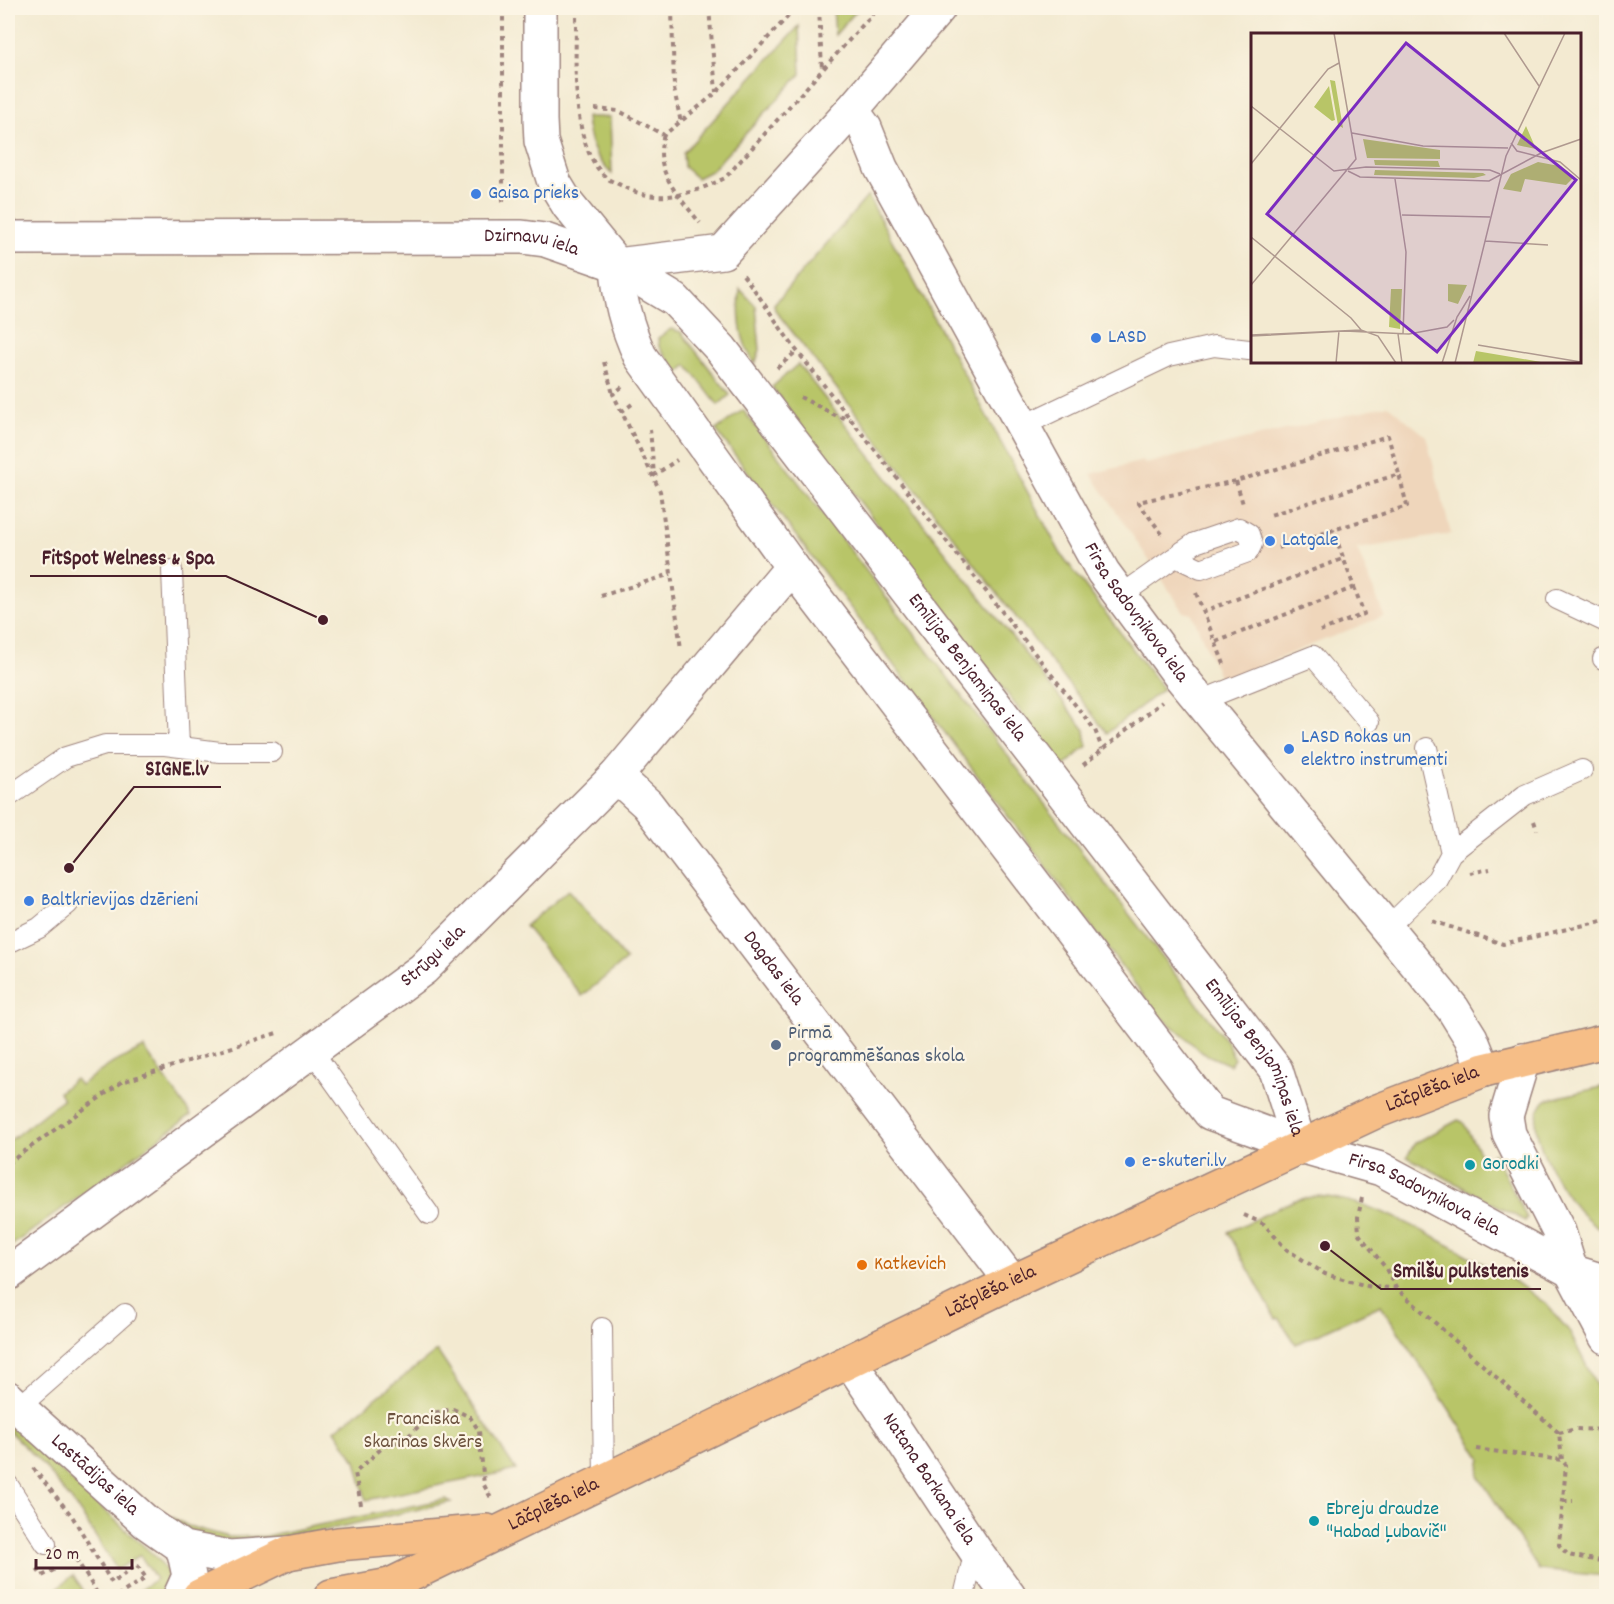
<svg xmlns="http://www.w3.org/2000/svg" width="1614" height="1604" viewBox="0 0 1614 1604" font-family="Dekko,sans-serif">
<rect width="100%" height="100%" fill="#fcf5e5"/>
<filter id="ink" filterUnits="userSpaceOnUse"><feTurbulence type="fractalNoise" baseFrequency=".0167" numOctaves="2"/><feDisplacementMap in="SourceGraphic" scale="12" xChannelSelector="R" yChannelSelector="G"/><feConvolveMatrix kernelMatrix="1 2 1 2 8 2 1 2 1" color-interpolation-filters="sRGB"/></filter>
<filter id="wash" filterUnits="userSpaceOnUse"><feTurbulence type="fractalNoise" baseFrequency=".008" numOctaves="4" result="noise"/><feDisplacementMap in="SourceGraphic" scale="24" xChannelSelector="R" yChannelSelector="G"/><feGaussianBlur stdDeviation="1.35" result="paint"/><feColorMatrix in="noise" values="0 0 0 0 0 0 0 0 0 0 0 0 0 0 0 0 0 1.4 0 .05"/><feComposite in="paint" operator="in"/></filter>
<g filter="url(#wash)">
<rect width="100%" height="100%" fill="#f3ead1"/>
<!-- built -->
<path fill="#efd6bb" d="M1388 405 1426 436 1451 534 1357 549 1384 616 1221 681 1192 614 1184 612 1091 474 1143 461 1145 464Z"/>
<!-- green -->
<path fill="#b8c567" stroke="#817249" stroke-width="1.5" d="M833 8H859L835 35Z
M799 26 801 74 711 171 697 178 684 167 683 153Z
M586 117H610L612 174C594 157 588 141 586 117Z
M868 196 1061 554 1163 689 1107 733 775 310 774 304Z
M740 289 756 306 760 350 755 364C739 340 738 317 740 289Z
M671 329 681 332 730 395 718 405 687 365 678 373 659 347 658 338Z
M798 364 1085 730 1087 746 1063 767 772 387Z
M743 410 1227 1042 1234 1058 1230 1065 1203 1053 1156 1012 716 430Z
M568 890 626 960 582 996 525 926Z
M144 1048 191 1115 8 1248V1142L63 1099 59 1092 75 1079 80 1085 113 1063Z
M1606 1086V1233C1597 1227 1588 1220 1580 1212 1561 1191 1517 1123 1546 1100Z
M1458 1120 1463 1122 1483 1159 1494 1154 1527 1218 1525 1221 1407 1157 1415 1143Z
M1318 1196C1388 1202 1448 1248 1510 1278L1546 1304 1569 1331 1606 1405V1576L1539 1570 1478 1475 1481 1458 1381 1305 1296 1344 1279 1318 1276 1319 1228 1232 1295 1200Z
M437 1351 516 1470 366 1500 356 1461 335 1430Z
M8 1423 157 1558 168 1573 166 1586 157 1596H131L156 1579 140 1555 117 1570 78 1509 44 1466 8 1430Z
M446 1499 451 1502 264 1544 227 1547 174 1528 171 1517 188 1526 229 1537 265 1536Z
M73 1575 87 1596H47H48Z"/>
</g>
<g filter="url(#ink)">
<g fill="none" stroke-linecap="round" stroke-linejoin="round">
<!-- service casing -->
<g stroke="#9e847e" stroke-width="22">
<path id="service" d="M1022 426 1169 356 1214 346 1249 350
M172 570 179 747
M1120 596 1195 543 1239 528 1249 534 1252 544 1248 552 1201 569 1182 560 1183 551
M1557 599 1606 622
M1603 659H1606
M1200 701 1313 656 1369 722
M8 797 66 757 105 745H165L220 752H272
M1451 853 1525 795 1582 770
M1387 928 1437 879 1451 853 1427 748
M8 943 39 928 68 904
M313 1052 429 1214
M602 1328 604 1481
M18 1408 125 1314
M8 1485 46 1544
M964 1596 975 1550"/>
</g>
<!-- minor casing -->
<g stroke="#9e847e" stroke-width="36">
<g id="minor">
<path id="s1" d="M852 110 865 128 881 168 1103 572 1180 676 1453 1009 1471 1038 1484 1070"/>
<path id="s2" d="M8 238 522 237 545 240 617 265"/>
<path id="s3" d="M616 776 647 804 1012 1282"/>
<path d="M1571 1271 1606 1282"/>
<path id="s4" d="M8 1274 423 969 616 776 792 567"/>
<path id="s5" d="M850 1361 975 1550 1009 1596"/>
</g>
</g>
<!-- tertiary casing -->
<g stroke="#9e847e" stroke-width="36">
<g id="tertiary">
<path id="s6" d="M540 8V120L541 141 554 182 568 205 617 265 675 300 721 349 1276 1070 1300 1146"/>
<path id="s7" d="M617 265C619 299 626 325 640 356L792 567 1210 1113 1300 1146 1381 1169 1571 1271"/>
<path d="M617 265 723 252 852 110 939 8"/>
<path d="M1523 1060 1506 1116 1509 1134 1559 1232 1571 1271 1606 1337"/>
<path id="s8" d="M8 1398 146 1522 183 1548 229 1557 288 1553"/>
<path d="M180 1596 189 1576 183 1548"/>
</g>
</g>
<!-- trunk casing -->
<g stroke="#9e847e" stroke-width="36">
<g id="trunk">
<path d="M199 1596 288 1553 338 1544 487 1531"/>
<path d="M331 1596 390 1585"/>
<path id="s9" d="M375 1596 390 1585 1012 1282 1375 1112 1484 1070 1606 1041"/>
</g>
</g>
<!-- path -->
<path stroke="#9e847e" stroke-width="4" stroke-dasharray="4.5 4.5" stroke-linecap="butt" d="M503 8V205
M576 8C577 55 567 146 608 179 613 182 619 184 624 187 659 205 692 194 725 178L878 8
M672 8 674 89 681 123
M709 8 716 92
M819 8 822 70
M595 109 619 111 664 135 716 93 796 8
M664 135C652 171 679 196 700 223
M743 275C763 300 778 326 797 351L1095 730 1102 749
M604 362 613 394
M777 368 797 351
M622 387 613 394 660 491 681 649
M800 397 837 416 850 419
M621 412 635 402
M650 429 654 475
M653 476 677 460
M1236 481 1243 504
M1162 534 1138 502 1236 481 1388 436 1399 474 1267 516
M1278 548 1407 506 1399 474
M1196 593 1224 664
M601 596 671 574
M1202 612 1345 558
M1320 631 1364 614 1333 530
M1216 642 1355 587
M1083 765 1162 702
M1534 821 1537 830
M1470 873 1490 869
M1432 921 1503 944 1606 920
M8 1163 122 1082 280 1032
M1362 1198 1358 1217 1359 1234 1385 1267 1396 1288 1559 1433 1562 1460 1566 1465 1559 1545 1568 1555 1606 1562
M1244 1215 1264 1224 1286 1249 1325 1274 1371 1287 1396 1288
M1559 1433 1576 1429 1606 1430
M8 1445 15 1461
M1476 1449 1562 1460
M33 1468 72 1516 112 1583 137 1565 146 1578 117 1596
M1563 1501H1573
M361 1505 355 1473 384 1446 404 1440 433 1413 453 1409 470 1417 479 1431 484 1485 492 1500
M71 1551 99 1596
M37 1569 42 1576 54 1570"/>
<!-- service -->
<use href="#service" stroke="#fff" stroke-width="20"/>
<!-- minor -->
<use href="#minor" stroke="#fff" stroke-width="33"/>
<!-- tertiary -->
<use href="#tertiary" stroke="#fff" stroke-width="33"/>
<!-- trunk -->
<use href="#trunk" stroke="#f6be87" stroke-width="33"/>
</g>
</g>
<!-- markers -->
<g fill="#3f7fe0" stroke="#fcf5e5" stroke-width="2">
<circle cx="476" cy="194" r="6"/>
<circle cx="1096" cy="338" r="6"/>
<circle cx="1270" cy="541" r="6"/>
<circle cx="1289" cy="749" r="6"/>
<circle cx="29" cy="901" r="6"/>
<circle cx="1130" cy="1162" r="6"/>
</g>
<circle fill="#5c6f8a" stroke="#fcf5e5" stroke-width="2" cx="776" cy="1045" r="6"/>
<g fill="#0f9aa8" stroke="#fcf5e5" stroke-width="2">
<circle cx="1470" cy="1165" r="6"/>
<circle cx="1314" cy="1521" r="6"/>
</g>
<circle fill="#e8710a" stroke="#fcf5e5" stroke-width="2" cx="862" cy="1265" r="6"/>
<g text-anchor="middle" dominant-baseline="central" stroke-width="4.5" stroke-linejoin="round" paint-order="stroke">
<!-- shop labels -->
<g font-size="20" fill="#366cbe" stroke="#fcf5e5" text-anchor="start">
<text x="488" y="194">Gaisa prieks</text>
<text x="1108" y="338">LASD</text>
<text x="1282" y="541">Latgale</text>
<text x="1301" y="738">LASD Rokas un<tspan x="1301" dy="23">elektro instrumenti</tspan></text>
<text x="41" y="901">Baltkrievijas dzērieni</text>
<text x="1142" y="1162">e-skuteri.lv</text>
</g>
<!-- street labels -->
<g font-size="20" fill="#4a1f2b" stroke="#fcf5e5">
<text stroke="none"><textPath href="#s2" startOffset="524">Dzirnavu iela</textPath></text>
<text stroke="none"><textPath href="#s1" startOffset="578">Firsa Sadovņikova iela</textPath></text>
<text stroke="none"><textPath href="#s6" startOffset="818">Emīlijas Benjamiņas iela</textPath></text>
<text stroke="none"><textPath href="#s4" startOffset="531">Strūgu iela</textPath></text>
<text stroke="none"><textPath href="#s3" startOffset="249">Dagdas iela</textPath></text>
<text stroke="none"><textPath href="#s6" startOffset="1304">Emīlijas Benjamiņas iela</textPath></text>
<text stroke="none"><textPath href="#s9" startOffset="1173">Lāčplēša iela</textPath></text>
<text stroke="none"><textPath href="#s7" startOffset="1272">Firsa Sadovņikova iela</textPath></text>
<text stroke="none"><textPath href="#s9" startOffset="687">Lāčplēša iela</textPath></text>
<text stroke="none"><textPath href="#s8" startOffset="116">Lastādijas iela</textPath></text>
<text stroke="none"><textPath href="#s5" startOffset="142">Natana Barkana iela</textPath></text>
<text stroke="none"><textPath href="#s9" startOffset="201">Lāčplēša iela</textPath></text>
</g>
<!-- service labels -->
<g font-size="20" fill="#4e5e75" stroke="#fcf5e5" text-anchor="start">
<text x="788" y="1034">Pirmā<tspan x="788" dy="23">programmēšanas skola</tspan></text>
</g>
<!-- culture labels -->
<g font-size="20" fill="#0d838f" stroke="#fcf5e5" text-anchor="start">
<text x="1482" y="1165">Gorodki</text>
<text x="1326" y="1510">Ebreju draudze<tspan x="1326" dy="23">"Habad Ļubavič"</tspan></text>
</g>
<!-- food labels -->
<g font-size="20" fill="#c56008" stroke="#fcf5e5" text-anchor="start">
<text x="874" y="1265">Katkevich</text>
</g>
<!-- park labels -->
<g font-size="20" fill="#6b513d" stroke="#fcf5e5">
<text x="423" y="1420">Franciska<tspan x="423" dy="23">Skarinas Skvērs</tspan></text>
</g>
</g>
<!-- overview -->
<g transform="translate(1251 33)">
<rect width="330" height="330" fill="#f3ead1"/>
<path d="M79 47 84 48 92 95 87 92ZM78 53 84 87 81 88 63 74ZM275 93 285 116 266 112ZM112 106 189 117V126L116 125ZM123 127 187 128 189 134 124 132ZM287 129 308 133 322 145 315 152 274 146 270 159 252 156 260 141ZM124 137 232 140 235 142 223 145 123 142ZM197 251 216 252 207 271 197 268ZM140 256H151L149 296 138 294ZM225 318 290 329V330H222Z" fill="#b8c567"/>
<path fill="none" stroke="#af998f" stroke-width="1.5" d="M253 0 288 53M0 73 83 138 115 134 239 137 249 141M101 100 172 113 257 115M260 110 266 118 309 129 330 147M0 131 77 36 88 30M97 138 109 144 238 148 290 120 330 106M144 146 155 219 152 301M151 182 239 184M0 204 100 285 111 298M234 208 297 212M0 252 105 126 83 0M147 301 151 330M0 302 110 297 127 303 145 330M0 303 94 298 158 301 196 294 203 287M227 312 330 329M85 330 88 298M191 330 206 284 219 263M204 330 255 123 314 0"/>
<path fill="#7b2cbf" fill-opacity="0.15" stroke="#7b2cbf" stroke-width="3" d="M155 10 325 147 186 319 16 181Z"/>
<rect width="330" height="330" fill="none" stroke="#4a1f2b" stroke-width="3"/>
</g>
<!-- callouts -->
<path fill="none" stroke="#4a1f2b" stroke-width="2" d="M323 620L226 576H30M69 868L134 787H221M1325 1246L1381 1289H1541"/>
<g fill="#4a1f2b" stroke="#fcf5e5" stroke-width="2">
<circle cx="323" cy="620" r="6"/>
<circle cx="69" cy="868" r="6"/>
<circle cx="1325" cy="1246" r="6"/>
</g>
<g font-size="21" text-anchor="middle" font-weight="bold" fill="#4a1f2b" stroke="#fcf5e5" stroke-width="4.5" stroke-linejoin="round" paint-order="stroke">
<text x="128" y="564">FitSpot Welness &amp; Spa</text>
<text x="177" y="775">SIGNE.lv</text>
<text x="1461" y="1277">Smilšu pulkstenis</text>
</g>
<!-- margin -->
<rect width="1614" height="1604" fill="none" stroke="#fcf5e5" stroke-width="30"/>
<!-- scale -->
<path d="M36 1559v9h96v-9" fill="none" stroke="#4a1f2b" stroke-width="3"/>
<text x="45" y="1559" font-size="18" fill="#4a1f2b" stroke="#fcf5e5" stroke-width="4.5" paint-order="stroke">20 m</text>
</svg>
